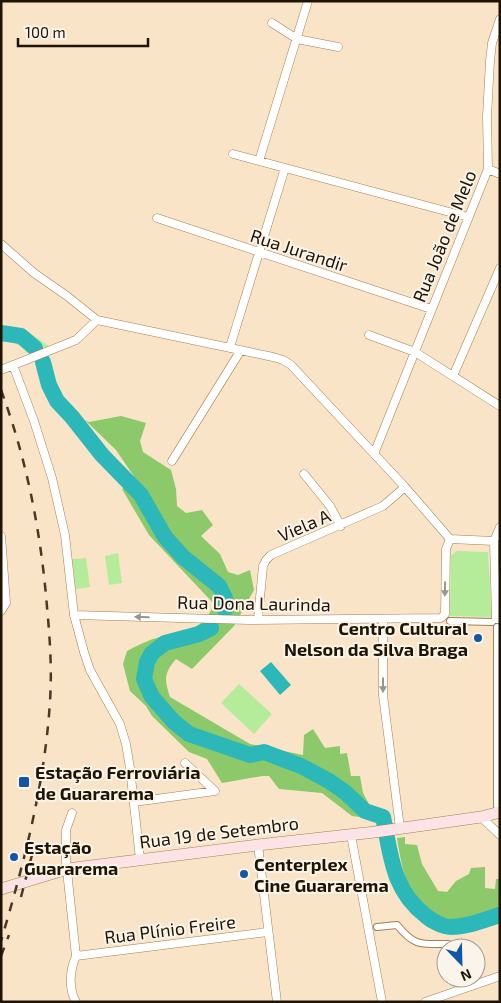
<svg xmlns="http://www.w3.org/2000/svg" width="501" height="1003" viewBox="0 0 501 1003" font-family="'Exo 2',sans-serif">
<rect width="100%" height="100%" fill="#fae4c7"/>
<!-- green -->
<path fill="#b4ec99" d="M1 327C20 326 34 335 49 346L27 353C20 344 12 341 1 341Z
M456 551 488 552 492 617 450 616 451 556Z
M118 553 122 583 109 585 105 556Z
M86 558 90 587 76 589 72 559Z
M239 684 272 714 254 734 221 703Z"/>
<!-- forest -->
<path fill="#8bc96b" d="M121 416 146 423 140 441 143 452 171 470 176 489 177 506 186 513 202 510 213 525 201 536 220 554 228 572 238 575 250 570 254 590 234 626 192 669 176 659C164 673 164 679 170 697L250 744 303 755 304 735 313 729 325 748 340 746V754L347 753 351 776H360L363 793 371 808 361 813 360 817 352 816 322 793 279 789 269 776H262L222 783 207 759 189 752 152 716 146 706 130 691 123 664 127 651C138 645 148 640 160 637 186 630 202 632 214 604L149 535 122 489 137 481 116 450 85 420 89 422Z
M405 837V844L417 845 422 864 438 891 447 892 456 881 469 874 471 868 485 867V888L495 889 496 879H500V910C487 914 473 920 459 921 454 922 449 920 444 919 408 911 402 869 397 838Z"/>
<!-- water -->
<path fill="#2cb7b8" d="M271 662 291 685 280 695 260 671Z"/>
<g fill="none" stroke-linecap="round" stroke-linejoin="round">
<!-- river -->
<path stroke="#2cb7b8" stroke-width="16" d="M1 333 21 336 35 348
M43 362 49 385 57 401 72 417 102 455 141 495 165 537 183 557 219 586 225 598V610
M211 628 199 634 165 643 152 653 147 662 144 679 152 697 174 722 189 734 250 755 264 752 301 766 329 781 346 793 365 811 383 817C391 855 392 890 426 916 432 921 443 927 451 927 467 927 484 920 500 915"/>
<!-- pedestrian casing -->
<g stroke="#a18051" stroke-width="8">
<path id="pedestrian" d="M450 621 492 622
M497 627V806
M377 927 397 925C415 947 421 944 448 944"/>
</g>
<!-- minor casing -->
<g stroke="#a18051" stroke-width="9">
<path id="minor" d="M272 23 297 39 338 47
M233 154 468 217
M259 161 308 1
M488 169 500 174
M157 218 431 309
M1 244 34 273 67 296 97 320 273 357 283 360 291 365 405 487 450 539
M369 335 415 352 500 406
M230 347 285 168
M13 365 34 421 52 478 65 535 74 615 84 652 90 670 120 724 126 744 130 768 140 859
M1 370 76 340 97 320
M453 376 500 268
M374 454 488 169 487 116 490 61 492 43 500 19
M172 461 241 350
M304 474 330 506 341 526
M500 527 494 541 496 619H500
M1 536 6 603 1 611
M450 539 494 541
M74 615 249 620 441 618 445 614 446 549 450 539
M258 619 263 566 266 560 271 555 383 506 405 487
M383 619V695L400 828
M134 802 215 791 185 763
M72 813 66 830V861L76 956C70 970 68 988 76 1002
M481 817 500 835
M351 835 382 1002
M258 845 277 1002
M76 956 268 932
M425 1002 500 976"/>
</g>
<!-- secondary casing -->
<g stroke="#a18051" stroke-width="12">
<path id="secondary" d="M1 889 67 869 258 845 375 832 481 817 500 812"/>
</g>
<!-- pedestrian -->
<use href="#pedestrian" stroke="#fff" stroke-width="6"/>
<!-- minor -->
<use href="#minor" stroke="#fff" stroke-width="8"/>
<!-- secondary -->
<use href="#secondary" stroke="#fce4e6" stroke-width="11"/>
<!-- rail -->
<path stroke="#473926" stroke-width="2.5" stroke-dasharray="9 9" stroke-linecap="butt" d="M1 390C27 460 41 533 47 607 50 639 52 670 50 701 45 783 24 863 1 941
M21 897 33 851
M1 956 9 935"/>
</g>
<!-- one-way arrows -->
<defs><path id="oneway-solid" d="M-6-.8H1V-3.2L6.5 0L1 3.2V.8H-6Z" transform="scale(1.25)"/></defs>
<g fill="#9a958d">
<use href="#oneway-solid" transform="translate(445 589) rotate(91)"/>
<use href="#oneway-solid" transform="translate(142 617) rotate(-178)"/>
<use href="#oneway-solid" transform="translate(383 685) rotate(90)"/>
</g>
<!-- markers -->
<g fill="#1257a7" stroke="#fbf4ea" stroke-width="2">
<circle cx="478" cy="638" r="5"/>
<rect x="18" y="776" width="12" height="12" rx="2.5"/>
<circle cx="14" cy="857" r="5"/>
<circle cx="244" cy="874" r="5"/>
</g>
<g text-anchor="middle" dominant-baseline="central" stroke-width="4" stroke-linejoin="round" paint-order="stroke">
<!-- street labels -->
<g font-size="18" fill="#1f1302" stroke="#fbf4ea">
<text transform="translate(444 236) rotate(-68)">Rua João de Melo</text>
<text transform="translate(299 250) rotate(18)">Rua Jurandir</text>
<text transform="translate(304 525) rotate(-23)">Viela A</text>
<text transform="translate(254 603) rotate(1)">Rua Dona Laurinda</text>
<text transform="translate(219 832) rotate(-7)">Rua 19 de Setembro</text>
<text transform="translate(170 929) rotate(-7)">Rua Plínio Freire</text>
</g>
<!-- poi labels -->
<g font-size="18" font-weight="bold" fill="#1f1302" stroke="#fbf4ea" text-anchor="start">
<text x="468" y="628" text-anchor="end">Centro Cultural<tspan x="468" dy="21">Nelson da Silva Braga</tspan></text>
<text x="35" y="772">Estação Ferroviária<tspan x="35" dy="21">de Guararema</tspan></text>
<text x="24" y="847">Estação<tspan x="24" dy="21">Guararema</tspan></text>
<text x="254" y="864">Centerplex<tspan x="254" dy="21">Cine Guararema</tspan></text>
</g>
</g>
<!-- border -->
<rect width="501" height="1003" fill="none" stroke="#1f1302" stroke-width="5"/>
<!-- north arrow -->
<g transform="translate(461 963) rotate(157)"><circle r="24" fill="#fbf4ea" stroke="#a39a8d"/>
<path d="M0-4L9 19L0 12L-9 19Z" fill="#1257a7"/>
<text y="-8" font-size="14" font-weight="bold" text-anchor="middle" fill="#1f1302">N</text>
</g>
<!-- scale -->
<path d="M18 38v8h130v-8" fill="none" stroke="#1f1302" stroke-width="2.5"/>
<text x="25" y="38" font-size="15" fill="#1f1302" stroke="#fbf4ea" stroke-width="4" paint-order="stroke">100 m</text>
</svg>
